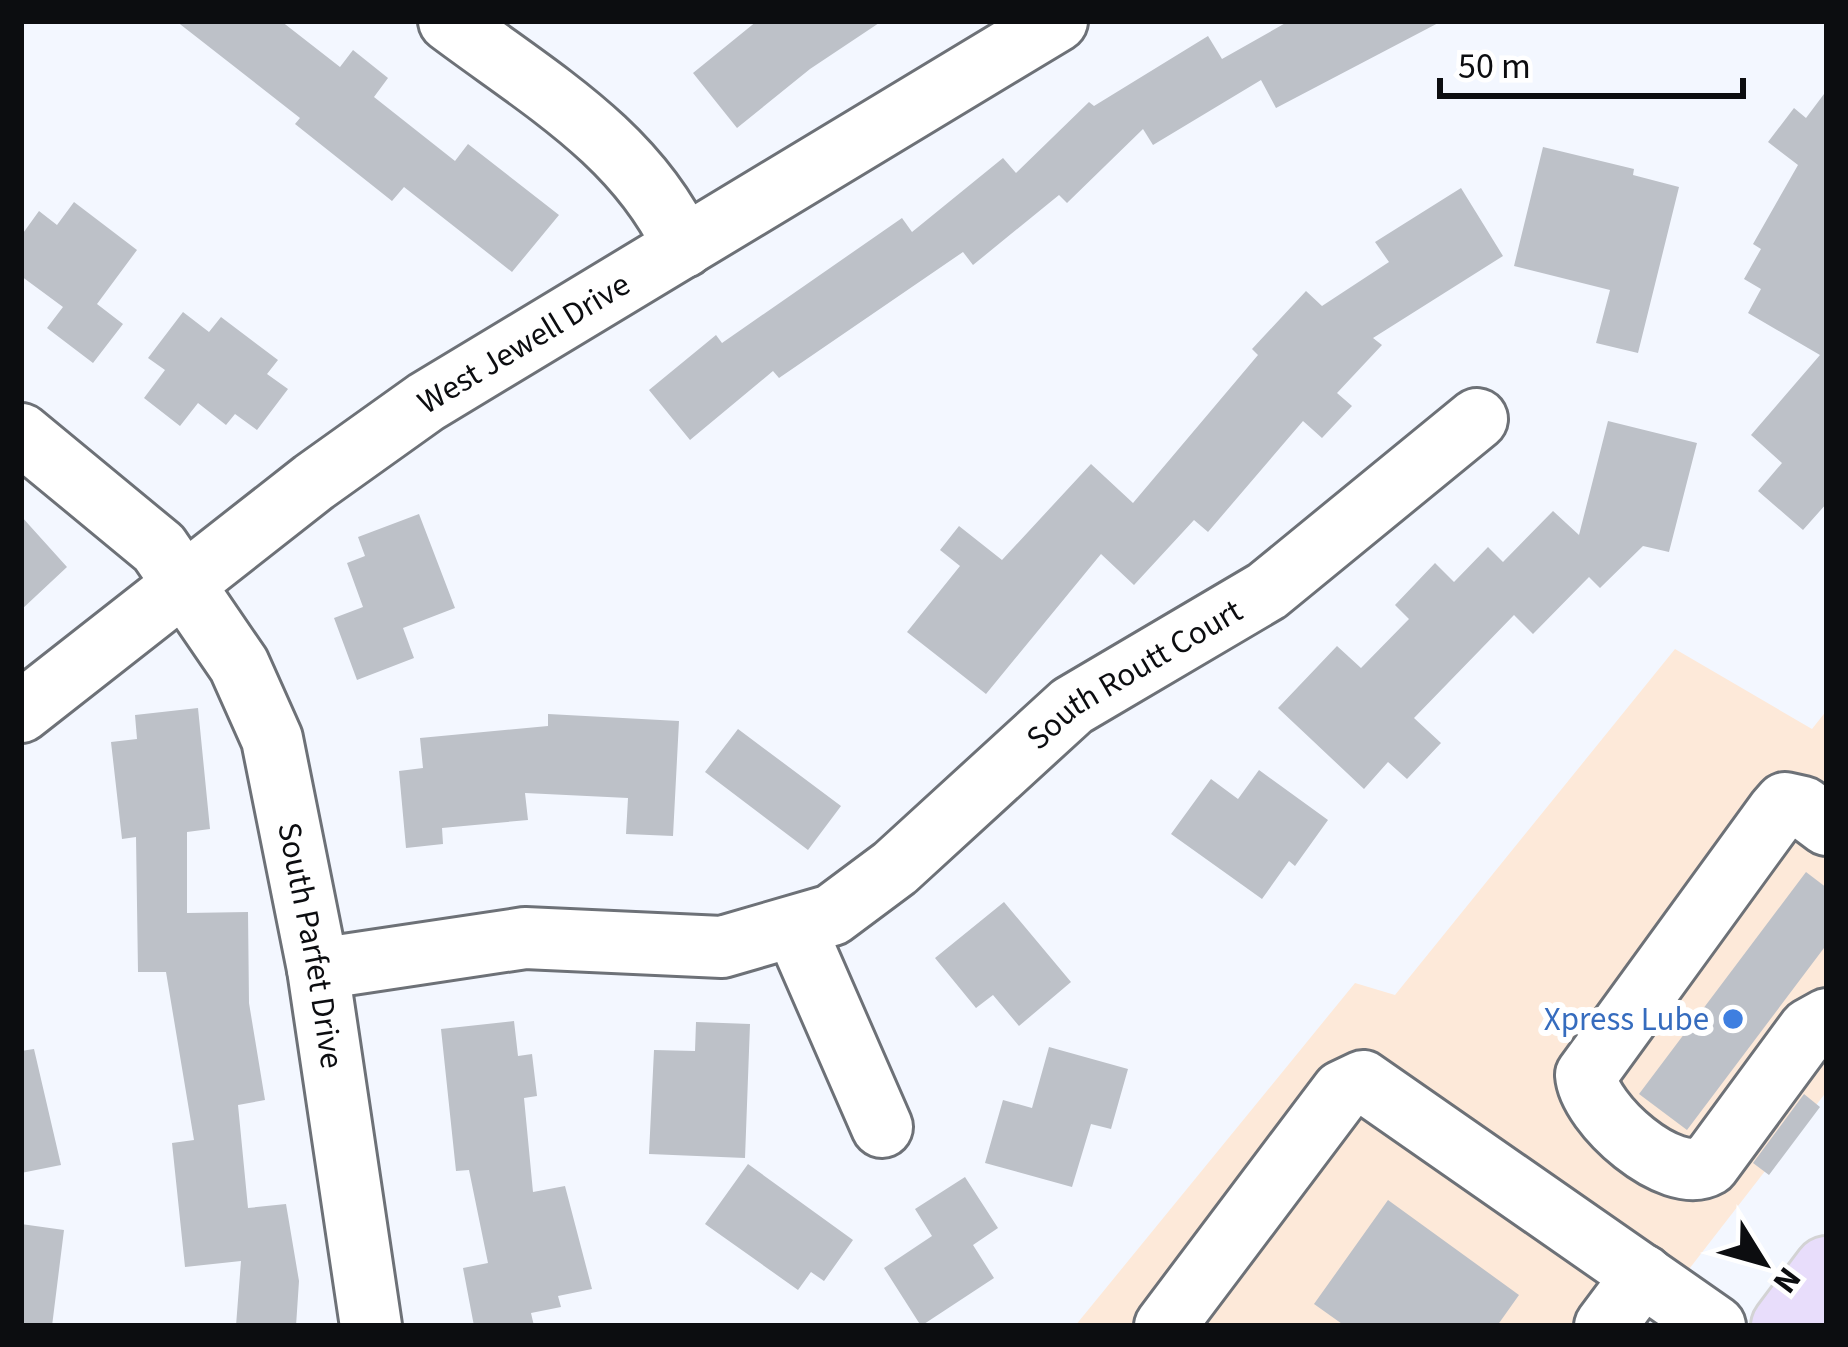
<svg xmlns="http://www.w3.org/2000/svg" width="1848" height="1347" viewBox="0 0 1848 1347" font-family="'Source Sans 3',sans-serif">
<rect width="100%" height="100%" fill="#f3f7ff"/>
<!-- commercial -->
<path fill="#fde9d9" d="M1675 649 1812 729 1827 710V1091L1645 1326H1075L1355 983 1395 995Z"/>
<!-- building -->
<path fill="#bdc1c8" d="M176 21H281L340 67 353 50 388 78 374 97 455 161 468 144 559 215 512 272 404 187 392 201 295 124 300 118Z
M757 21H882L810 69 737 128 693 73Z
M1289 21H1442L1276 108 1261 80 1153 145 1143 129 1067 203 1059 195 973 265 963 252 779 378 773 371 690 440 649 390 716 335 722 343 902 218 912 232 1003 158 1016 173 1089 102 1094 106 1208 36 1222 59Z
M1827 90V503L1803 530 1758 491 1782 463 1751 435 1820 355 1748 313 1761 289 1744 279 1761 249 1753 244 1798 165 1768 142 1794 108 1806 118Z
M1543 147 1634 169 1633 175 1679 187 1638 353 1596 343 1610 290 1514 266Z
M1461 188 1503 256 1373 338 1382 345 1337 393 1352 406 1322 438 1303 421 1208 532 1194 520 1134 585 1101 554 986 694 907 632 960 566 940 550 959 526 1002 560 1091 464 1133 503 1258 355 1252 349 1306 291 1322 306 1389 262 1375 242Z
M74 202 137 250 97 304 123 324 93 363 47 328 63 307 21 276V236L39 211 57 225Z
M183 312 209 332 221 317 278 360 267 374 288 389 257 430 235 414 226 425 198 403 180 426 144 398 165 370 148 358Z
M1608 421 1697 443 1669 552 1643 546 1600 588 1589 577 1533 634 1514 615 1414 718 1441 743 1407 779 1388 762 1364 789 1278 708 1337 646 1361 668 1409 619 1395 605 1435 563 1454 582 1488 547 1503 562 1553 511 1579 535Z
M419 514 455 608 403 628 414 658 357 680 334 618 363 607 347 563 365 556 358 537Z
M21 516 67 567 21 610Z
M198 708 210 829 187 832V913L248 912 249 1003 265 1100 238 1105 248 1208 286 1204 299 1281 296 1326H236L241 1261 185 1267 172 1143 194 1140 166 972H138L136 837 122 839 111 742 137 739 135 715Z
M548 714 679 721 673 836 626 834 628 798 525 793 528 820 442 828 443 844 406 848 399 771 423 768 420 738 548 726Z
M738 729 841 806 808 850 705 772Z
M1259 770 1328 820 1295 866 1289 861 1262 899 1171 834 1211 779 1238 799Z
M1806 872 1827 888V944L1687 1130 1639 1094Z
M1004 902 1071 982 1019 1026 993 995 976 1008 935 958Z
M514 1021 518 1056 532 1054 537 1096 524 1098 533 1192 565 1186 592 1289 558 1296 561 1307 531 1313 534 1326H474L463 1268 488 1263 469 1170 456 1171 441 1029Z
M696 1022 750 1024 745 1158 649 1154 654 1050 695 1051Z
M1049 1047 1128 1069 1111 1129 1091 1124 1072 1187 985 1163 1003 1100 1032 1108Z
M34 1049 61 1165 21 1173V1051Z
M1804 1094 1820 1107 1769 1175 1753 1163Z
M748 1164 853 1240 824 1281 811 1272 798 1290 705 1224Z
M965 1177 998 1228 973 1245 994 1278 921 1326 884 1268 932 1236 915 1209Z
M1388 1200 1519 1295 1497 1326H1345L1314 1304Z
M21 1224 64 1230 52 1326H21Z"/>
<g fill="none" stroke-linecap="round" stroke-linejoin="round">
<!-- minor casing -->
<g stroke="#6d7177" stroke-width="66">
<g id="minor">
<path d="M449 21C538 88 636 143 684 247"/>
<path id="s1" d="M21 434 159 548 239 665 272 739 318 969 371 1326"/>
<path id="s2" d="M21 712 314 482 426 402 1057 21"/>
<path d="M1827 825 1803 807 1785 803 1778 811 1586 1075C1589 1114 1671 1187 1709 1165L1809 1029 1827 1019"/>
<path d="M796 930 882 1127"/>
<path id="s3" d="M318 969 525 938 722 947 832 915 895 868 1072 706 1267 591 1477 419"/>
<path d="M1165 1326 1342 1091 1363 1081 1715 1326"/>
<path d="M1605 1326 1643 1275"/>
</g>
</g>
<!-- major casing -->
<g stroke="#d3d3d4" stroke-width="72">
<path id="major" d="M1785 1326 1827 1270"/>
</g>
<!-- minor -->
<use href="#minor" stroke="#fff" stroke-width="60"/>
<!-- major -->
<use href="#major" stroke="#e8ddfb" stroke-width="66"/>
</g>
<!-- markers -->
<circle fill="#3f7fe0" stroke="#fff" stroke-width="4.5" cx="1733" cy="1019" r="12"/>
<g text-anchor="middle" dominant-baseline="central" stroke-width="12" stroke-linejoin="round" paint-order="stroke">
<!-- street labels -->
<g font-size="33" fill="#0c0d10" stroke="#fff">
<text stroke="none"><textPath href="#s2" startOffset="624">West Jewell Drive</textPath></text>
<text stroke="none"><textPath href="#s3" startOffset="909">South Routt Court</textPath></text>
<text stroke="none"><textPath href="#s1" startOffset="612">South Parfet Drive</textPath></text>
</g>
<!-- shop labels -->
<g font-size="33" fill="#366cbe" stroke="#fff" text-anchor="end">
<text x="1709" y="1019">Xpress Lube</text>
</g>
</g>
<!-- border -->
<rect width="1848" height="1347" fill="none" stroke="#0c0d10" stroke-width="48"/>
<!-- north arrow -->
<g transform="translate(1764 1263) rotate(127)" stroke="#ffffff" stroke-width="9" paint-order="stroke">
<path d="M0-9L21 45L0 30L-21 45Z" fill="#0c0d10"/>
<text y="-18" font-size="33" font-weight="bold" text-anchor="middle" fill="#0c0d10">N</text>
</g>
<!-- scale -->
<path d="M1440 78v18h303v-18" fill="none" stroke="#0c0d10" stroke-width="6"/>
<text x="1458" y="78" font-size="36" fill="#0c0d10" stroke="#ffffff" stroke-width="9" paint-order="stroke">50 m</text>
</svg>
